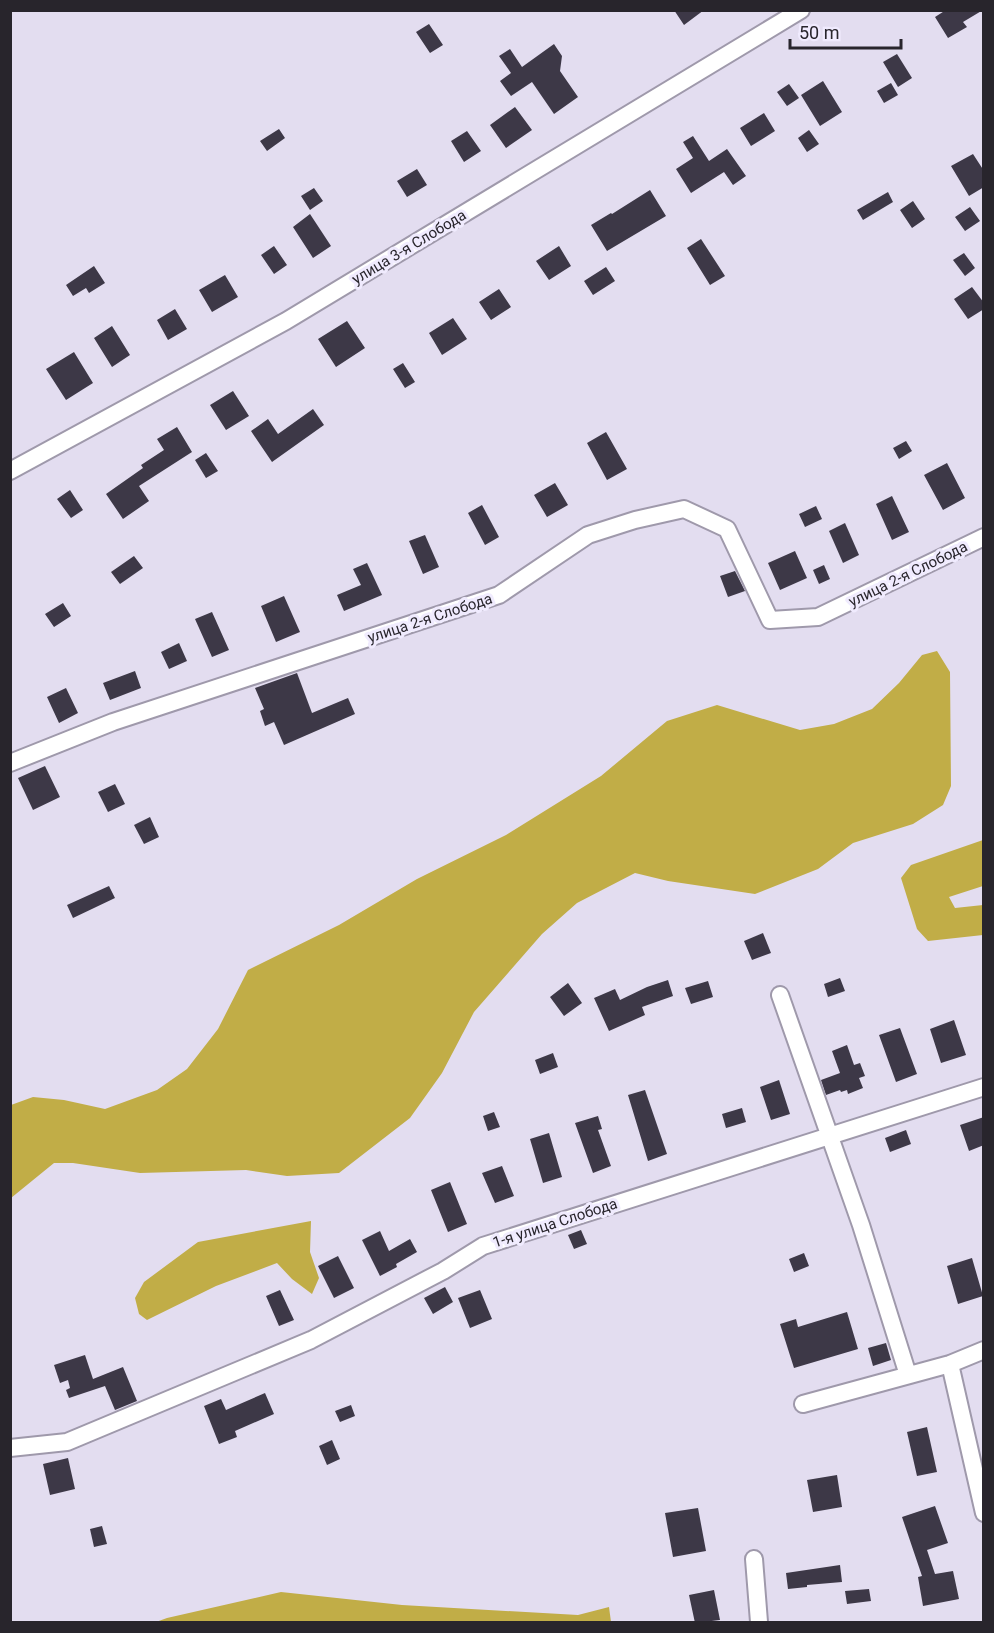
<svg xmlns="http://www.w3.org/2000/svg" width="994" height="1633" viewBox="0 0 994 1633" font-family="Roboto,sans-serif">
<rect width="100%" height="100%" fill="#e3ddf0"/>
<!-- forest -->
<path fill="#c1ad47" d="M937 651 950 672 951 786 943 805 913 824 853 843 818 869 755 894 668 881 635 873 577 903 542 934 474 1012 442 1073 410 1118 339 1173 287 1176 246 1170 140 1173 73 1163H54L11 1198V1105L33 1097 64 1100 105 1109 157 1090 187 1069 218 1029 248 970 339 925 417 879 506 835 601 776 667 721 717 705 800 730 834 724 872 709 899 683 922 655Z
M983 840V886L949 897 955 908 983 905V935L928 941 917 929 901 878 911 865Z
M311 1221 310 1252 319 1278 312 1294 292 1279 277 1263 216 1286 147 1320 139 1314 135 1298 144 1282 198 1242Z
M281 1592 402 1605 578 1615 609 1607 611 1622H156L167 1618Z"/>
<!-- building -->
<path fill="#3d3847" d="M674 10H704L684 25Z
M946 10H983L963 22 967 27 948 38 935 17Z
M429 24 443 45 430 53 416 32Z
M554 44 562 56 560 71 578 97 554 114 532 82 511 96 500 81 511 73 499 56 510 49 522 67Z
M897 54 912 78 898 87 883 62Z
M823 81 842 112 820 126 801 95Z
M891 83 898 95 884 103 877 91Z
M789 84 799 98 787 106 777 92Z
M515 107 532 130 506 148 490 125Z
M764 113 775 131 751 146 740 128Z
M279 129 285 138 267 151 260 141Z
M809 130 819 144 807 152 798 138Z
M467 131 481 151 464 162 451 141Z
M693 136 709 161 727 149 746 176 733 185 724 172 691 193 676 169 693 158 683 142Z
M973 154 984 171V187L969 196 951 166Z
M417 169 427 185 407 197 397 181Z
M314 188 323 201 310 210 301 196Z
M650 190 666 216 607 251 591 225 611 213 612 214Z
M888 192 893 202 863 220 857 210Z
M913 201 925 219 912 228 900 210Z
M970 207 980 221 965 231 955 217Z
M310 214 331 246 313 258 293 227Z
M701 239 725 276 710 285 687 248Z
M274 246 287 265 274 274 261 255Z
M559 246 571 266 549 280 536 261Z
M964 253 975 268 965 276 953 260Z
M94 266 105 283 89 293 86 288 73 296 66 285Z
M606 267 615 281 593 295 584 281Z
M225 275 238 297 212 312 199 290Z
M972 287 984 303V309L968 319 954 299Z
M499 289 511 307 491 320 479 302Z
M175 309 187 329 168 340 157 320Z
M453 318 467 339 442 355 429 333Z
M347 321 365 348 336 367 318 339Z
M112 326 130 355 112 367 94 338Z
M74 352 93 383 66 400 46 369Z
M403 363 415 382 405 388 393 369Z
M233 391 249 416 226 430 210 405Z
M313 409 324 425 272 462 251 431 268 419 278 434Z
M177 427 192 452 139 486 149 501 123 519 106 494 143 468 141 465 164 450 157 439Z
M606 432 627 469 607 480 587 443Z
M906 441 912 451 899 459 893 448Z
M206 453 218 471 206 478 195 460Z
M947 463 965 498 943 510 924 475Z
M555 483 568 505 547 517 534 495Z
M70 490 83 510 71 518 57 499Z
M892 496 909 532 892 540 876 504Z
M482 505 499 537 485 545 468 513Z
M816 506 822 519 805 527 799 514Z
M845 523 859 555 843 563 829 531Z
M425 535 439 567 423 574 409 541Z
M795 551 807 578 780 590 768 563Z
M134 556 143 568 120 584 111 572Z
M367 563 382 595 344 611 337 595 361 585 353 569Z
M824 565 830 579 819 584 813 570Z
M735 571 745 591 728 597 720 576Z
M284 596 300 632 276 642 261 606Z
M63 603 71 616 54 627 45 614Z
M212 612 229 650 212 657 195 619Z
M179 643 187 661 169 669 161 652Z
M135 671 141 688 110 700 103 683Z
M297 673 312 713 348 698 355 714 284 745 274 722 265 726 260 711 264 709 255 688Z
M66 688 78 713 59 723 47 697Z
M45 766 60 797 33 810 18 778Z
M115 784 125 804 108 812 98 792Z
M150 817 159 837 144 844 134 825Z
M109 886 115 898 73 918 67 905Z
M763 933 771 953 752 960 744 941Z
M840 978 845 991 828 997 824 984Z
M668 980 673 996 642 1007 645 1015 609 1031 594 998 615 989 620 1000 647 987Z
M708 981 713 997 691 1004 685 988Z
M568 983 582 1003 564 1016 550 997Z
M954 1020 966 1055 941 1063 930 1029Z
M900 1028 917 1074 896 1082 879 1035Z
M847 1045 854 1065 860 1063 865 1076 859 1078 863 1088 848 1094 847 1090 841 1092 840 1090 826 1095 821 1080 840 1073 832 1051Z
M553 1053 558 1067 540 1074 535 1060Z
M779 1080 790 1114 771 1120 760 1087Z
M645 1090 667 1154 648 1161 628 1095Z
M742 1108 746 1122 726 1128 722 1114Z
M494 1112 500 1127 488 1131 483 1116Z
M598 1116 602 1129 598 1130 611 1166 593 1173 575 1123Z
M984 1117V1145L969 1151 960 1125Z
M906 1130 911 1144 890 1152 885 1138Z
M549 1133 562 1177 543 1183 530 1139Z
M502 1166 514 1196 495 1203 482 1173Z
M450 1182 467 1224 448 1232 431 1190Z
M581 1230 587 1244 574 1249 568 1235Z
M380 1231 389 1251 410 1239 417 1252 396 1264 397 1267 380 1276 362 1240Z
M804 1253 809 1266 794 1272 789 1259Z
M338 1256 354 1288 334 1298 318 1266Z
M972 1258 983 1296 958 1304 947 1266Z
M445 1287 453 1302 433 1314 424 1298Z
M280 1290 294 1320 279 1326 266 1296Z
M480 1290 492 1319 470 1328 458 1298Z
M847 1312 858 1349 794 1368 780 1324 796 1319 798 1327Z
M886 1343 891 1360 873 1366 868 1348Z
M85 1355 93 1379 123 1367 137 1401 115 1410 105 1386 69 1398 66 1390 70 1388 68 1380 60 1383 54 1365Z
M265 1393 274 1414 235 1431 237 1437 219 1444 204 1406 221 1399 226 1410Z
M351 1405 355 1416 340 1422 335 1411Z
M927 1427 937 1472 917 1476 907 1432Z
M332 1440 340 1459 327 1465 319 1446Z
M68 1458 75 1489 50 1495 43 1464Z
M837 1475 842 1507 813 1512 807 1480Z
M935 1506 948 1543 927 1550 935 1574 953 1571 959 1599 923 1606 918 1577 922 1576 902 1517Z
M698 1508 706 1551 673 1557 665 1513Z
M102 1526 107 1544 94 1547 90 1529Z
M840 1565 842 1582 807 1585V1587L788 1589 786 1573Z
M869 1589 871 1601 847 1604 845 1591Z
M714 1590 720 1620 695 1623 689 1595Z"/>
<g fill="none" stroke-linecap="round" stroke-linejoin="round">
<!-- minor casing -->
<g stroke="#9f99ab" stroke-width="20">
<path id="minor" d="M10 471 286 321 801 10
M10 763 113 722 499 595 588 535 635 520 684 509 727 529 770 620 818 617 984 537
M780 995 861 1225 908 1375
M950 1364 984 1513
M803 1404 950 1364 984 1350
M10 1448 67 1442 311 1340 443 1271 483 1246 984 1087
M754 1559 759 1622"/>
</g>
<!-- minor -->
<use href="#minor" stroke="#fff" stroke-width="16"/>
</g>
<g text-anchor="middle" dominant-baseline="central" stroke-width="6" stroke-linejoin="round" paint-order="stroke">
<!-- street labels -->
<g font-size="15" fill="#28252c" stroke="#f0ebfe">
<text transform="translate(409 247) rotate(-31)">улица 3-я Слобода</text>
<text transform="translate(908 574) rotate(-26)">улица 2-я Слобода</text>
<text transform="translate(430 618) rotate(-18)">улица 2-я Слобода</text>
<text transform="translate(555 1223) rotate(-18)">1-я улица Слобода</text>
</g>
</g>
<!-- border -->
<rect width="994" height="1633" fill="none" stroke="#28252c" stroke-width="24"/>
<!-- scale -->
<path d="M790 39v9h111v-9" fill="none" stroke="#28252c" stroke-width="3"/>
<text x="799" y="39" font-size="18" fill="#28252c" stroke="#f0ebfe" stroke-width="4.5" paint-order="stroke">50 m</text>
</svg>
